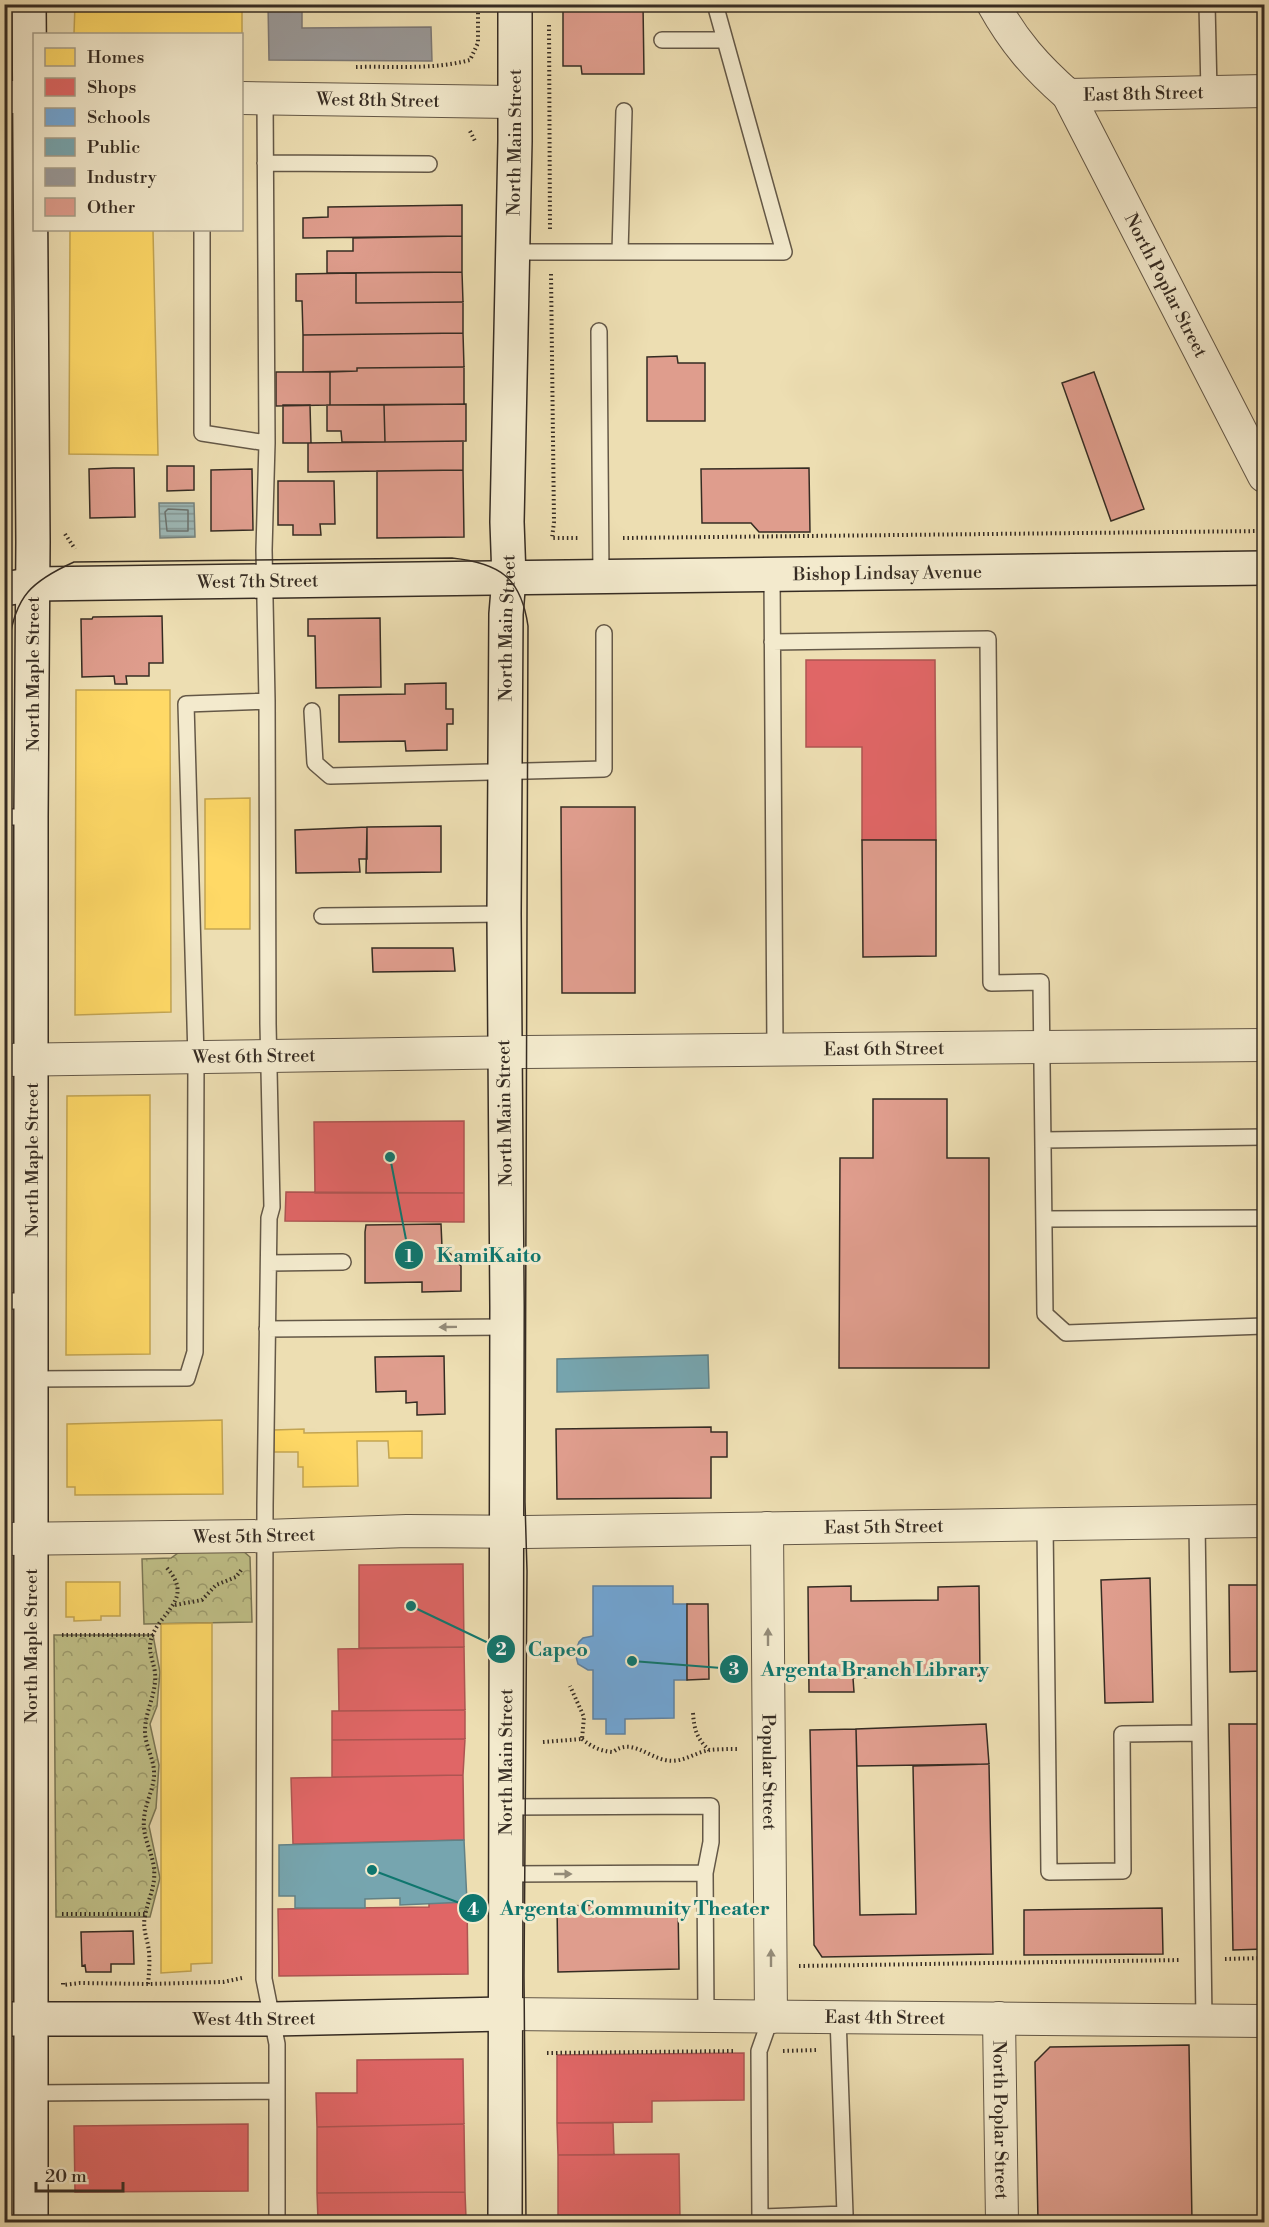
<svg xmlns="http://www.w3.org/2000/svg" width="1269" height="2227" viewBox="0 0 1269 2227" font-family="'Libre Bodoni',serif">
<defs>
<pattern id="forest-crowns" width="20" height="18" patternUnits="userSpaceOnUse" patternTransform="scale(1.5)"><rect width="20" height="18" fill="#bfbf87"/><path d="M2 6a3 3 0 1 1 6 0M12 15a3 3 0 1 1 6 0" fill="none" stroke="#9c9b6e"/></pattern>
<pattern id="water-rules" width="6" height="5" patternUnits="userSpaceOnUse" patternTransform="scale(1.5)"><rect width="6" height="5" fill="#9eb9b8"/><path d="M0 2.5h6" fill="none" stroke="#829795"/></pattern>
</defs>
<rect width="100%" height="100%" fill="#eddeb2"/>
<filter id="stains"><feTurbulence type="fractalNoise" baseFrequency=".00333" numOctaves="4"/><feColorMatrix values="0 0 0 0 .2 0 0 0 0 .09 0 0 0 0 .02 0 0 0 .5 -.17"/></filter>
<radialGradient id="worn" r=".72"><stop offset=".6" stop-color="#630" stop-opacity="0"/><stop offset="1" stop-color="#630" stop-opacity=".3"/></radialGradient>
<!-- forest -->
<path fill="url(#forest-crowns)" stroke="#7a7655" stroke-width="1.5" d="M185 1548 243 1551 250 1557 252 1622 144 1624 142 1559 171 1558Z
M54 1635H153L160 1672 157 1706 150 1724 159 1765 156 1808 149 1826 160 1878 150 1917H56Z"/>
<!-- water -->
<path fill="url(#water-rules)" stroke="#74817c" stroke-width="1.5" d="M159 503H194L195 537 160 538Z"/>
<!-- homes -->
<path fill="#ffd966" stroke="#c3a552" stroke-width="1.5" d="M75 4H242V66V34H74Z
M70 230H153L158 455 69 454Z
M76 690H170L171 1012 75 1015Z
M250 798V929H205V799Z
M150 1095V1354L66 1355 67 1096Z
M222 1420 223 1494 75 1495V1487H67V1424Z
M304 1429V1433L422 1431V1458H389L388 1441H357L358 1486 303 1487V1467H298V1452H274V1430Z
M66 1582H120V1616H101V1620L74 1621V1617H66Z
M212 1623V1963L191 1964V1971L161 1973V1624Z"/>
<!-- shops -->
<path fill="#e06666" stroke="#ad5552" stroke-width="1.5" d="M806 660H935L936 840H862V747H806Z
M464 1121V1193H315L314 1122Z
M286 1192 464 1193V1222L285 1221Z
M463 1564 464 1647 359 1648V1565Z
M464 1647 465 1710 339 1711 338 1649Z
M465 1710V1739L332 1740V1711Z
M465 1739 463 1775 332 1777V1740Z
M463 1775 464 1840 293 1844 291 1778Z
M429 1902H467L468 1974 279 1976 278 1909 429 1907Z
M744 2053V2100L652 2101V2122L557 2123V2055Z
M463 2059 464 2124 317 2127 316 2093H357V2060Z
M557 2123H613L614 2155H558Z
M248 2124V2191L75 2192 74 2126Z
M464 2124 465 2192 317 2193V2127Z
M679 2154 680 2219 558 2220V2155Z
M465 2192 466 2218 318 2220 317 2193Z
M466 2218V2222H318V2220Z
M744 2218V2222H558V2220Z"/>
<!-- schools -->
<path fill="#6fa8dc" stroke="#5e83a4" stroke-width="1.5" d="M593 1586H673V1604H687V1680H674V1718L625 1719V1734H606V1719H593V1670H588L578 1664 575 1653 579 1642 583 1638 593 1636Z"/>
<!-- public -->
<path fill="#76a5af" stroke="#638185" stroke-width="1.5" d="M708 1355 709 1388 557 1392V1359Z
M464 1840 467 1902 400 1905V1898L365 1899V1908H295V1896H279V1845Z"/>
<!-- industry -->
<path fill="#999" stroke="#7b7876" stroke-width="1.5" d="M268 4H302V28L431 27 432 61 269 60Z"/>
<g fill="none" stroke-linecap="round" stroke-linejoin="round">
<!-- shore -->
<path stroke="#6a726e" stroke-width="1.5" d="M168 509 188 510V531H167L165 512Z"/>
</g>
<!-- building -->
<path fill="#df9d8d" stroke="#362c23" stroke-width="1.5" d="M563 4H643L644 74H582L581 66H563Z
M462 205V236L303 238V218L328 217V207Z
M462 236V272L327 273V251H353V238Z
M462 272 463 302 356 303V273Z
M356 273V303L463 302V333L303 335 302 301H296V274Z
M463 333 464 367 357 368V371L303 372V335Z
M677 356 678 363H705V421H647V357Z
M464 367V404L330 405V372L357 371V368Z
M276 372H330V405L276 406Z
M1094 372 1144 509 1111 521 1062 383Z
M466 404V441L385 442 384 405Z
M283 405H310L311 443H283Z
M327 405H384L385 442H342L341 431H327Z
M463 441V470L308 472V443Z
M167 466H194V490L167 491Z
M113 468H134L135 517 90 518 89 469Z
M809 468 810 532H759L751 523H702L701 469Z
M252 469 253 530 211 531V470Z
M463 470 464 537 377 538V471Z
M278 481H334L335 524H320L321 535H293V525H278Z
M162 616 163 663H149V676H126L127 684H115L114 676 82 677 81 619H92L93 617Z
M380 618 381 687 316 688 315 636H308V619Z
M446 683V709H453V724H447V750L406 751 405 741 339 742V695L405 694V684Z
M561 807H635V993H562Z
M441 826V872L366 873 367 827Z
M367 827V859H359L360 872 296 873 295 830Z
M862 840H936V956L863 957Z
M372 948H453L455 971 373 972Z
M873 1099H947V1158H989V1368H839L840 1158H873Z
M441 1224 442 1247 458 1260 457 1262 461 1266V1291L422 1292V1282L365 1283V1232L366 1225Z
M444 1356 445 1414 417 1415V1402L406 1403V1391L376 1392 375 1357Z
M711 1427V1432H727V1457H711V1498L557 1499 556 1429Z
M1150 1578 1153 1702 1105 1703 1101 1580Z
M1229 1585H1264V1671L1230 1672Z
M851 1586V1601L938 1600V1587L979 1586 980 1676 853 1678 854 1692H809L808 1587Z
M687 1604H708L709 1679 687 1680Z
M986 1724 989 1764 857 1766 856 1729Z
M1229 1724H1264V1949L1233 1950Z
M856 1729 860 1915 916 1914 913 1766 989 1764 993 1954 822 1957 814 1945 810 1730Z
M678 1904 679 1969 558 1972 557 1906Z
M1162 1908 1163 1954 1024 1955V1910Z
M133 1931 134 1964H111V1972H86L85 1965 82 1966 81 1932Z
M1189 2045 1192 2222H1038L1035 2062 1050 2047Z"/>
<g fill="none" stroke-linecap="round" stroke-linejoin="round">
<!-- lane casing -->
<g stroke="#645847" stroke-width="18">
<path id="lane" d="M1207 4 1209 92
M662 40H725
M265 98 267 443 264 550 267 701 268 1024 272 1207 269 1218 265 1505 264 1979 277 2044V2222
M265 163 429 164
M202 230V433L267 443
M513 252H784L715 4
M620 252 624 111
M599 331 601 577
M772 575 775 1050
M772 642 988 639 991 983 1041 982 1045 1314 1066 1333 1264 1326
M312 711 315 763 330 776 604 769V633
M4 817H31
M322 916 504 914
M1044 1140 1264 1137
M1044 1219 1264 1218
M269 1263 343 1262
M4 1301H32
M267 1329 506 1327
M32 1379 187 1378 195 1352 196 1058 186 704 267 701
M1197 1522 1204 2020
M1045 1524 1049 1872 1123 1871 1122 1734 1200 1733
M505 1807 711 1806V1842L705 1873 706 2016
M505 1874 705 1873
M30 2093 277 2091
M760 2217 845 2214 838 2017
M760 2222 759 2051 771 2017"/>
</g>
<!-- street casing -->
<g stroke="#645847" stroke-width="34">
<g id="street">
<path id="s1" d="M993 4C1014 42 1036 67 1068 95L1264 91"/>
<path id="s2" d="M1068 95 1264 476"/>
<path d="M4 97H34"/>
<path id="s3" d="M242 98 515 102"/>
<path id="s4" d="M4 1060 526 1052 1264 1045"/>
<path id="s5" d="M767 1528 771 2017"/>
<path id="s6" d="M4 1539 265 1536 407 1531 525 1532 1264 1521"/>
<path id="s7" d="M504 2014 1264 2021"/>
<path id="s8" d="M999 2018 1002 2222"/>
</g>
</g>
<!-- secondary casing -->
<g stroke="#362c23" stroke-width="36">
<g id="secondary">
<path d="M29 4 33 542 31 817V2222"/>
<path id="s9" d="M4 589 35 584 1264 568"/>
<path id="s10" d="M4 2019H273L504 2014"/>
<path id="s11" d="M505 2222 507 1307 504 914 506 614 509 578 507 522 515 141V4"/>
</g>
</g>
<!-- path -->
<path stroke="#362c23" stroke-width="4" stroke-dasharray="1.5 3" stroke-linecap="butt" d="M549 25 550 230
M356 67C394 66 433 70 470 60L478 43V4
M470 131 476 143
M551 274 554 522 552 538H580
M65 534 75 549
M623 538 1264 531
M175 1605 202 1600 216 1585 236 1577 242 1569
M62 1635H153
M693 1713C694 1729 697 1739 709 1750
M582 1739C592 1747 600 1751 613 1752 631 1738 646 1756 665 1760 682 1764 695 1752 710 1750 719 1749 729 1749 739 1749
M543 1742 582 1739 584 1717 570 1686
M62 1914H146
M1225 1959 1264 1958
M799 1966 1181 1960
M63 1983V1985L80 1983 148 1984 223 1982 242 1978
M148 1984C149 1974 150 1963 149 1952 148 1940 142 1929 145 1916 148 1899 156 1886 154 1868 152 1851 142 1837 144 1819 145 1802 155 1788 154 1771 153 1757 145 1745 145 1731 145 1711 157 1693 155 1673 154 1664 150 1656 150 1647 151 1614 199 1603 166 1567
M783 2051 817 2050
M547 2053 736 2051"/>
<!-- lane -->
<use href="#lane" stroke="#f3eacd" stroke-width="15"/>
<!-- street -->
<use href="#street" stroke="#f3eacd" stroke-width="32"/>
<!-- secondary -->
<use href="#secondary" stroke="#f3eacd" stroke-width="33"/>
<!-- tram -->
<path stroke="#362c23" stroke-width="1.5" d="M6 2222 8 817 9 643C15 596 32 581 74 562L452 558C499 563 521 577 528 626L525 1502 527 1571 524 1976 526 2222"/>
</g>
<!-- one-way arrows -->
<defs><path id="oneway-solid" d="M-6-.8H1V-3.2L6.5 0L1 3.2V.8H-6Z" transform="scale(1.5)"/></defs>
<g fill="#948b78">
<use href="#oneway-solid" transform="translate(448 1327) rotate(179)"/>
<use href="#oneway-solid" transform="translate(768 1637) rotate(-90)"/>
<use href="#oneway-solid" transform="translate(563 1874)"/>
<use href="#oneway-solid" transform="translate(771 1958) rotate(-90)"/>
</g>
<g text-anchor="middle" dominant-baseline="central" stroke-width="6" stroke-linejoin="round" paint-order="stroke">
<!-- street labels -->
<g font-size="18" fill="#362c23" stroke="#f3eacd">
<text stroke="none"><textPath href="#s1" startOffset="194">East 8th Street</textPath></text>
<text stroke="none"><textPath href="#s3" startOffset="136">West 8th Street</textPath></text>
<text stroke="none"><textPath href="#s11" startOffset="2080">North Main Street</textPath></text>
<text stroke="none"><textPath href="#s2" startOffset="214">North Poplar Street</textPath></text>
<text stroke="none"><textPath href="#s9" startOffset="884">Bishop Lindsay Avenue</textPath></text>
<text stroke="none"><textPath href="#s9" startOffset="254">West 7th Street</textPath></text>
<text stroke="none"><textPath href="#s11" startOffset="1594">North Main Street</textPath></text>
<text transform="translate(33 674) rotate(-90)">North Maple Street</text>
<text stroke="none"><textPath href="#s4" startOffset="880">East 6th Street</textPath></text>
<text stroke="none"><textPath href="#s4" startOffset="250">West 6th Street</textPath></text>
<text transform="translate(505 1113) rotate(-91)">North Main Street</text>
<text transform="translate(32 1160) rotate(-90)">North Maple Street</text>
<text stroke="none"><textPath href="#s6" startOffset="880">East 5th Street</textPath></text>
<text stroke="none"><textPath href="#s6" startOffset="250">West 5th Street</textPath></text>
<text transform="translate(31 1646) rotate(-90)">North Maple Street</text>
<text stroke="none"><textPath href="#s11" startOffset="460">North Main Street</textPath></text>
<text stroke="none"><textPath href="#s5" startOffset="244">Popular Street</textPath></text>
<text stroke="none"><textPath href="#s7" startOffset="381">East 4th Street</textPath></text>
<text stroke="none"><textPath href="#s10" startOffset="250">West 4th Street</textPath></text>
<text stroke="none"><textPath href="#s8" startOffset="102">North Poplar Street</textPath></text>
</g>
</g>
<!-- callouts -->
<path fill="none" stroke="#0f766e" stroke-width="2" d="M390 1157L409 1255M411 1606L501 1649M632 1661L734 1669M372 1870L473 1908"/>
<g fill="#0f766e" stroke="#f3eacd" stroke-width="2">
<circle cx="390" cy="1157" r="6"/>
<circle cx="411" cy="1606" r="6"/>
<circle cx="632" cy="1661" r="6"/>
<circle cx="372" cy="1870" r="6"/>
<circle cx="409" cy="1255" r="15"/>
<circle cx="501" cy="1649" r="15"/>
<circle cx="734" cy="1669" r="15"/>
<circle cx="473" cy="1908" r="15"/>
</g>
<g font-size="18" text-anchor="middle" font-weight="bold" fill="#fff">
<text x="409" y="1262">1</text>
<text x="501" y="1655">2</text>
<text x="734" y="1675">3</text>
<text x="473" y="1915">4</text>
</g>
<g font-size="20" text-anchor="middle" font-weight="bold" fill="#0f766e" stroke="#f3eacd" stroke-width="6" stroke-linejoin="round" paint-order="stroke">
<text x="489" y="1262">KamiKaito</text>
<text x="558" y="1656">Capeo</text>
<text x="875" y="1676">Argenta Branch Library</text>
<text x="635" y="1915">Argenta Community Theater</text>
</g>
<!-- margin -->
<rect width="1269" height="2227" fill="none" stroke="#eddeb2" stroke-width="24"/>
<rect x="6" y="6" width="1257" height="2215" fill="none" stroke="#362c23" stroke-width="3"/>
<rect x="12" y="12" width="1245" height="2203" fill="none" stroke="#362c23" stroke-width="1.5"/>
<!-- legend -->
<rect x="33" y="33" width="210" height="198" fill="#f3eacd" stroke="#a79e89" stroke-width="1.5"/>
<rect x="45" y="48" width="30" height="18" fill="#ffd966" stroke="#a79e89" stroke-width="1.5"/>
<text x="87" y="63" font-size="18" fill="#362c23">Homes</text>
<rect x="45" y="78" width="30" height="18" fill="#e06666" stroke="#a79e89" stroke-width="1.5"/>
<text x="87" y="93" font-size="18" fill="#362c23">Shops</text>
<rect x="45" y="108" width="30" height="18" fill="#6fa8dc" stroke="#a79e89" stroke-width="1.5"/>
<text x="87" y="123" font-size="18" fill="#362c23">Schools</text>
<rect x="45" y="138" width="30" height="18" fill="#76a5af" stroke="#a79e89" stroke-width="1.5"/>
<text x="87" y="153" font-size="18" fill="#362c23">Public</text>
<rect x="45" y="168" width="30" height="18" fill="#999999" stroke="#a79e89" stroke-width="1.5"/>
<text x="87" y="183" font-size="18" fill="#362c23">Industry</text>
<rect x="45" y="198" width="30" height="18" fill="#df9d8d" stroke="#a79e89" stroke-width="1.5"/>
<text x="87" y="213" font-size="18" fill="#362c23">Other</text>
<!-- scale -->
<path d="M36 2182v9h87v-9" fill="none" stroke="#362c23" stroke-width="3"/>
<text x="45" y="2182" font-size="18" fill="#362c23" stroke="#f3eacd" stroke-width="4.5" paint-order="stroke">20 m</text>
<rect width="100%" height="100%" filter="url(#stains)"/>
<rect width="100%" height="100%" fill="url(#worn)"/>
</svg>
